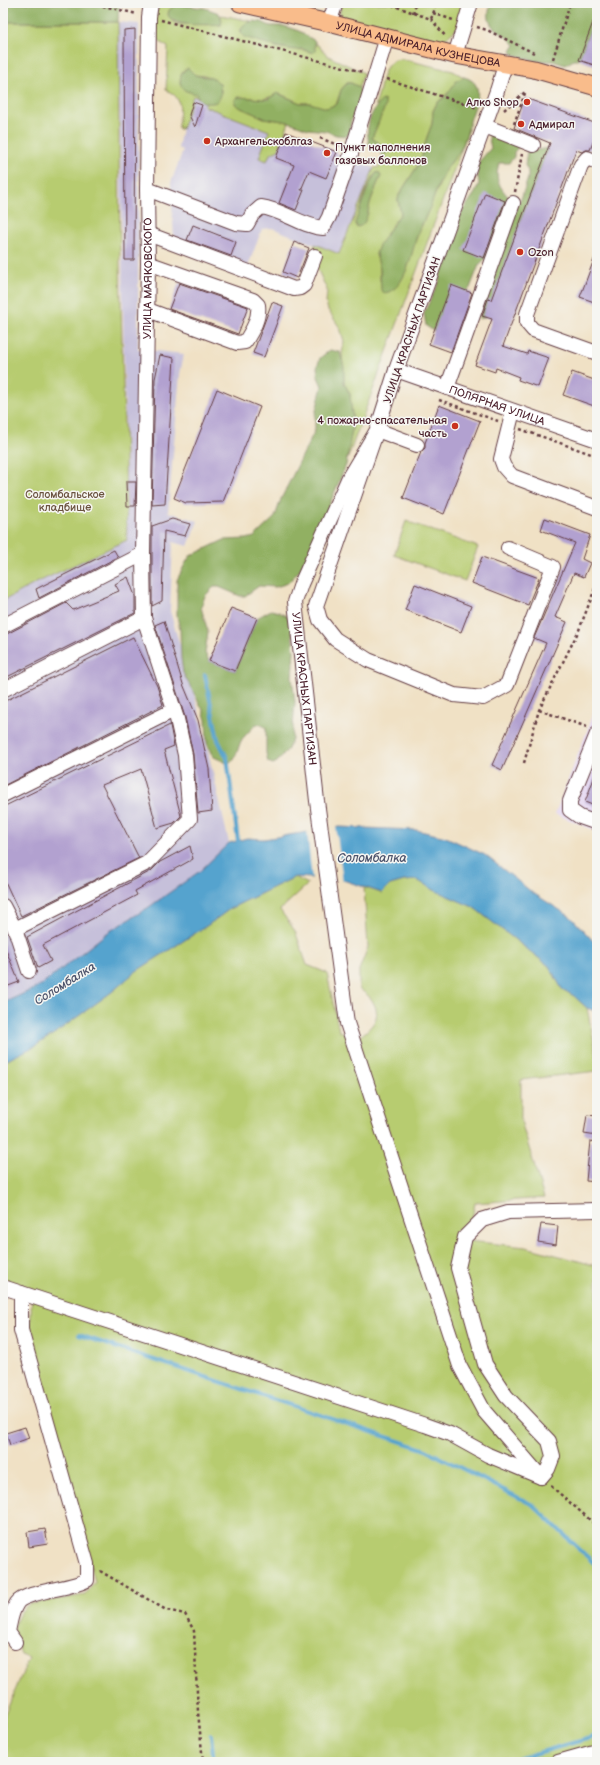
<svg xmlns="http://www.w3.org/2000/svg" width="600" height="1765" viewBox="0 0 600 1765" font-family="'Balsamiq Sans',sans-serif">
<rect width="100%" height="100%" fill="#f6f6f2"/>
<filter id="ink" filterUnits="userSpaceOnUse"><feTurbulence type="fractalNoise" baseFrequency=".025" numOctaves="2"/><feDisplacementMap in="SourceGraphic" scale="8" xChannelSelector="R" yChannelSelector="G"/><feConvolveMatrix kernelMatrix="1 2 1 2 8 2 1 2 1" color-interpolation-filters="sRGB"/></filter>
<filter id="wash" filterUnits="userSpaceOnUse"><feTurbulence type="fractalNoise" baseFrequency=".012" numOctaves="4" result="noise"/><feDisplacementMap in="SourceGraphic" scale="16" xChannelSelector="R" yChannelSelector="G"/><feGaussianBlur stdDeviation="0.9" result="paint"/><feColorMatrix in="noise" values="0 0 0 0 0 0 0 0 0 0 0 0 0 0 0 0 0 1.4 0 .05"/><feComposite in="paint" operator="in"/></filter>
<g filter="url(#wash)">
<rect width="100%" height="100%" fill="#f0e1c5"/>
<!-- built -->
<path fill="#e3d3f2" d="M597 705V831L555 814Z"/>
<!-- industrial -->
<path fill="#c6c0da" d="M118 22 139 24 138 349 184 354 180 374 168 512 198 521 188 546 173 542 170 611 200 716 229 843 200 871 149 907 107 933 40 986 3 1003V601L38 582 127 540Z
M193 96 374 168 339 254 272 228 262 229 247 269 174 240 171 183 183 150 178 148 182 129Z"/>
<!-- green -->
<path fill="#b7cc70" stroke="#80764e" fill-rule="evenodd" d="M161 3H186L187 5C180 4 172 5 168 13L172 21 177 24 221 25V15L251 21 245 24 240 31C244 40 251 38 258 40 265 41 270 45 276 47 288 50 299 48 310 52L316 46V43L328 56 364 73 359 87 351 83H347L341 90 336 105 325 109 310 103H300L280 94 263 99 239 97 241 108 264 118 289 122 279 150 270 154 267 161 259 158 269 131 204 106 206 103C217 101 221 104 221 89L205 76 195 75 185 69 181 75C180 88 185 90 196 93L198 98 193 96 182 129H179C177 114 187 99 166 90L168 47C164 45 160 43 158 39 151 30 155 11 161 3Z
M341 3H468L457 28 440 44 341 18 340 12Z
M3 22H118L120 264 127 540 38 582 3 601Z
M402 59 453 71 464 77 456 81 452 89 437 103 433 111 432 124 427 137 420 162 399 195 398 200 401 213 391 227 376 254 380 268V281L407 270 414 244 445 171 461 148 469 129 347 460 349 439 352 429 350 394 344 383 342 354 344 341 340 328 328 310 326 303 327 290 317 268 314 252 315 244 339 254 374 168 379 167 383 156 387 153V149L372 138 385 105H375C383 90 379 59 402 59ZM377 172 381 176C377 184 374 192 371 200 366 212 369 219 357 227L355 225C360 210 366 183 377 172Z
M406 521 478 547 465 581 394 555Z
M295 877 308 884 280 910 295 931 307 965 327 973 339 1031 358 1038C370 1028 383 1019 373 1002 371 997 364 992 359 989V970L368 947 364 887 381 893 390 885 404 881 417 880 434 890 473 907 549 966 562 989 574 996 587 1008 597 1057V1071L521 1080V1121L544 1198 475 1203 468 1241 526 1247 597 1266V1762H3V1719L29 1658 21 1655C20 1649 15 1639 14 1634 13 1623 21 1608 30 1604L85 1595 95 1582 30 1339 32 1289 3 1281V1062L35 1046 58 1031 113 991 135 972 208 925 231 908Z"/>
<!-- forest -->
<path fill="#91b062" stroke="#6e6846" d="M3 3H119L118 22H3Z
M491 3H597V11L579 60H574L565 65 553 61H535L513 54 511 51 515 45C501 28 482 31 491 3Z
M181 5 205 8 219 13 222 20 221 25C207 23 174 29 168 15L169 10 174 6Z
M253 21 262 22 270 26H284L299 31 315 41V51L313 53 302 49 295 50 278 47 244 37 241 33V29L247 23Z
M188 68 195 75C205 78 212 75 220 84L221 95 217 102C206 105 201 103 196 94 193 93 189 92 186 91 177 86 179 72 188 68Z
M464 77C486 83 476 103 471 118 468 128 466 139 461 149 457 157 449 163 445 171 439 182 435 194 431 205 427 214 423 222 419 230 412 248 407 291 384 293L381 290 380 268 376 254 379 245 401 213 398 200 399 195 420 162 427 137 432 124 433 111 437 103 447 95 456 81Z
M347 83H351L359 87 362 97 351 121 349 134 347 136 336 135 326 131 308 129 289 122 264 118 241 108 235 104V99L239 97 263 99H268L277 93 300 103H310L327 108 337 104 341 90Z
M382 100 385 101V107L372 138 386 148 387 153 383 156 380 151 370 146C364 129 370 112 382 100Z
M490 132 520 146 514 152V157L509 163H499C494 180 500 187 510 199L487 257 479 265 470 288 434 331 426 326 424 313 439 282 441 272 440 265 456 220 475 193 479 184 476 165 491 148 489 139Z
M548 148 485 317 479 319 516 206 521 199 528 178V171L525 165 527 152Z
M378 172 381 176C377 184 374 192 371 200 368 208 368 226 357 227L355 223C359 213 370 176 378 172Z
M330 350 340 352 344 367V383L350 394 353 424 346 465 308 556 299 571 288 583 276 587 259 586 245 596H240L219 587H214L205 596 201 607 208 632 205 653 209 661 235 671 257 618 271 610 279 612 288 617 291 621 294 651 292 677 295 702 292 739 288 749 277 762 273 764 268 762 266 753V728L262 725 256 724C252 729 244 736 241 741 237 750 237 758 229 764L214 757 211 753 207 743 206 720 203 710 183 673 181 658 180 630 177 616V580L185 564 190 556 224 540 246 539 254 537 275 517 281 499 315 430V415L322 386 318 377 317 367 320 358Z"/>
<!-- water -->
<path fill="#54a3ce" stroke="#4f617c" d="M339 827 416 830 446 837 485 855 533 893 571 917 597 945V1012L587 1008 574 996 562 989 549 966 473 907 434 890 417 880 404 881 390 885 382 893 343 880 295 877 231 908 208 925 135 972 113 991 58 1031 35 1046 3 1062V1003L40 986 107 933 149 907 200 871 229 843 247 838 264 839Z"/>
<!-- pier -->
<path fill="#f0e1c5" d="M336 826 343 882 312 880 307 830Z"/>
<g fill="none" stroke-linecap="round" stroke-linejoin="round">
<!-- stream -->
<path stroke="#54a3ce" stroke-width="4" d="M205 675 218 740 227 758 238 841
M79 1335 426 1450 533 1505 597 1566
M211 1735 214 1762
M506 1762 597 1736"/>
</g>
<g id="blocks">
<!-- building -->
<path fill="#b2a1d0" d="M596 14H597V66L579 60Z
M135 29 134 260H125L124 30Z
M525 98 597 124V132L590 150H585L582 152 576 150 503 346 527 354 528 351 549 358 538 387 518 380 519 377 496 368 495 372 475 365 492 319 482 316 488 299 491 300 550 143 514 128Z
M193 102 202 105 195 127 189 115Z
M286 132 337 152 326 178 309 171 301 190H304L296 210 279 203 294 165 276 158Z
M485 193 505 201 484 258 463 250Z
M193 225 236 242 231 256 187 240Z
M294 242 309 248 297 278 283 272Z
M596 254H597V303L580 297Z
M179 283 248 307 238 334 169 309Z
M451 285 472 293 451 352 429 344Z
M272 302 283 306 264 357 253 353Z
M160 355 174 358 165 504 152 505 155 379Z
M572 372 597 381V407L563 395Z
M217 389 260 407 223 502 186 503 174 498Z
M439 405 480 421 444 514 403 498 421 452 425 448V443Z
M126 482H136L135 506H127Z
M545 518 590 535 582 559 590 563 584 577 574 573 555 617 567 622 502 770 492 765 546 643 534 638 575 543 541 530Z
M172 519 190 524 185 536 164 531 162 601 152 606V526Z
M114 550 118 557 39 598 36 589Z
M482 557 539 578 528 605 472 583Z
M128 577 135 596V613L3 679V636L66 603 73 610 119 591 115 584Z
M415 584 471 606 461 632 405 610Z
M231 608 257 618 235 671 209 661Z
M164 621 183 684 198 720 209 769 212 811 198 813 193 754 185 717 155 625Z
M133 637 157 686 163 705 3 786V702Z
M170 725 174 746 164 750 181 816 174 823 157 828 141 769 102 785 139 858 21 916 3 877V807Z
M596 773H597V807L585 802Z
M190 846 193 859 135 891 137 895 43 945 51 961 38 968 27 937 151 871 160 862Z
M3 943 19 982 3 988Z
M587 1115 597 1116V1136L584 1134Z
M590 1141 597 1142V1182L586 1181Z
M541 1224 558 1226 556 1245 538 1242Z
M25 1427 29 1438 10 1445 6 1433Z
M45 1529 48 1544 29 1547 27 1532Z"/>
</g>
</g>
<g filter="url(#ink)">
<use href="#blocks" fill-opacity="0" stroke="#633c42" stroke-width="1"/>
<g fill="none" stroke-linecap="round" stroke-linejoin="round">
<!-- minor casing -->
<g stroke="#633c42" stroke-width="16">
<g id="minor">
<path d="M329 23 336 3"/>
<path d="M455 55 471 3"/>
<path id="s1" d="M505 65 497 91 396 370 377 430 349 477 301 584 295 602 317 801 347 1023 460 1366 484 1411 541 1477"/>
<path d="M485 126 533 145"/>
<path d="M597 162 587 158 581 165 527 314V323L533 330 597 353"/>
<path d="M147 189 236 223 247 224 252 215 261 207C283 210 301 226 323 228L329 217 350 157 387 37"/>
<path d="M148 234 294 289 300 288 304 285 315 256"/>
<path d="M148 310 237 343 245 342C252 331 260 318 258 305L253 300 148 263"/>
<path id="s2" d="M396 370 597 440"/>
<path d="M447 388 513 203"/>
<path d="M513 411 501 459 504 467 512 476 597 508"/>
<path d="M417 445 377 430 316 606 320 620 335 639 368 660 454 695 483 698 507 685 553 567 508 548"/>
<path d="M3 626 143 554"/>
<path d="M3 690 144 618"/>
<path d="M597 734 570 801V810L580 817 597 823"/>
<path d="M3 795 174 710"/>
<path id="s3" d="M3 906 15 929 147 863 190 819 185 755 177 719 144 618 143 554 148 263 147 189 149 17 151 3"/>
<path d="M15 929 29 971"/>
<path d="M3 1287 425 1425 450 1434 488 1455 541 1477 548 1469 553 1456 549 1441 506 1396 485 1364 458 1268 465 1237 482 1220 508 1212 597 1210"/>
<path d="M15 1642 8 1632C10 1622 11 1612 17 1603 26 1591 71 1589 87 1580V1564L21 1330V1293"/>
<path d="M558 1762 597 1751"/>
</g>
</g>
<!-- major casing -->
<g stroke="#633c42" stroke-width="19">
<g id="major">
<path id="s4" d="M240 3 329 23 455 55 534 69 597 87"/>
</g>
</g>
<!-- path -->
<path stroke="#633c42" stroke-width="2.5" stroke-dasharray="3 3" stroke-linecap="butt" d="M91 3 137 14
M386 3 431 19 437 3
M413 13 416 3
M433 13 453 20
M431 19 446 37
M161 20 363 72
M477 27 487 30 534 53
M553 59 570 3
M387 79 478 108
M504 110 525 92
M514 124 525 93
M320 138 340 146
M515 192 522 154
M439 400 498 421
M520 429 597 456
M539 710 587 727
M524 763 539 710 579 630 596 586
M551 1486 597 1526
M100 1571 166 1610 185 1614 194 1631 198 1712 203 1762"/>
<!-- minor -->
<use href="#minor" stroke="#fff" stroke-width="14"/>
<!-- major -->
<use href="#major" stroke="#f9bc8b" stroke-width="17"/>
</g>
</g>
<!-- markers -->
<g fill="#c8321e" stroke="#f6f6f2" stroke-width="1.5">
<circle cx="527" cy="102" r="4"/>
<circle cx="521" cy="124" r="4"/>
<circle cx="207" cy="141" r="4"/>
<circle cx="327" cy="153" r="4"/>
<circle cx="520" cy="252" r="4"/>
<circle cx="455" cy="426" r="4"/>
</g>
<g text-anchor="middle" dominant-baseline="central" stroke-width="3" stroke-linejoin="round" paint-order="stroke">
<!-- street labels -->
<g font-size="11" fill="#4a1f2b" stroke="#f6f6f2">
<text stroke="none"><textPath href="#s4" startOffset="183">УЛИЦА АДМИРАЛА КУЗНЕЦОВА</textPath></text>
<text stroke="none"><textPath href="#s3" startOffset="782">УЛИЦА МАЯКОВСКОГО</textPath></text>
<text transform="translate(412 330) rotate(-71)">УЛИЦА КРАСНЫХ ПАРТИЗАН</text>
<text stroke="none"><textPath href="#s2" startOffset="107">ПОЛЯРНАЯ УЛИЦА</textPath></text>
<text stroke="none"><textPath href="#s1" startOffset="665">УЛИЦА КРАСНЫХ ПАРТИЗАН</textPath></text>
</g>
<!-- poi labels -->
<g font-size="11" fill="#4a1f2b" stroke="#f6f6f2" text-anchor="start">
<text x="519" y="102" text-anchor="end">Алко Shop</text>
<text x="529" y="124">Адмирал</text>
<text x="215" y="141">Архангельскоблгаз</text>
<text x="335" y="147">Пункт наполнения<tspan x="335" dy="13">газовых баллонов</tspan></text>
<text x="528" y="252">Ozon</text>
<text x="447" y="420" text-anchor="end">4 пожарно-спасательная<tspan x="447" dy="13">часть</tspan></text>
</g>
<!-- park labels -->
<g font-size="11" fill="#6b5340" stroke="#f6f6f2">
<text x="65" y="494">Соломбальское<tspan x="65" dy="13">кладбище</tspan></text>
</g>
<!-- water labels -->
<g font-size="12" font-style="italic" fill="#4e546c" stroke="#f6f6f2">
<text x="372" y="858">Соломбалка</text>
<text transform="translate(65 984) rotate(-32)">Соломбалка</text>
</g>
</g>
<!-- margin -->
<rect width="600" height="1765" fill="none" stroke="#f6f6f2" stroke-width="16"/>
</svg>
